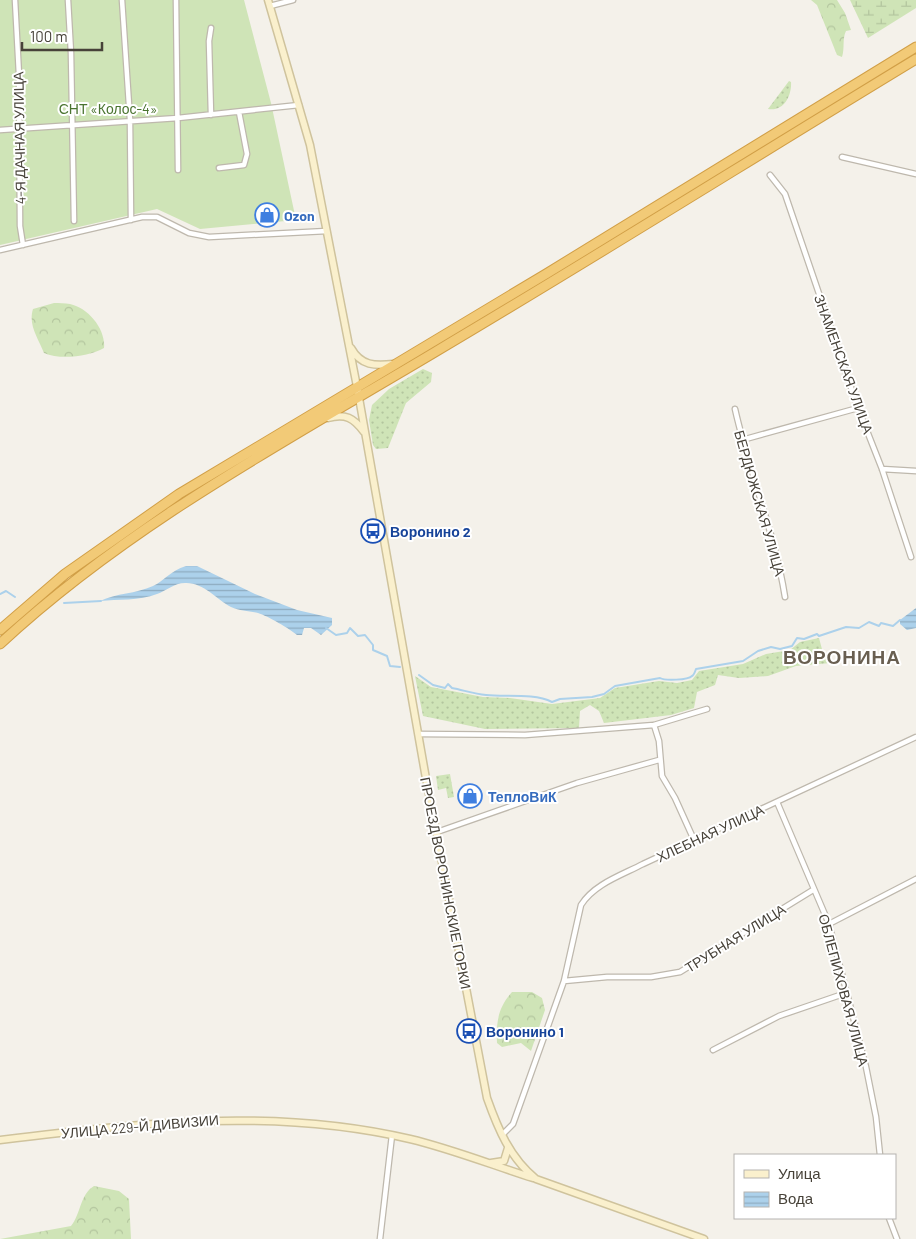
<svg xmlns="http://www.w3.org/2000/svg" width="916" height="1239" viewBox="0 0 916 1239" font-family="Barlow,sans-serif">
<defs>
<pattern id="grass-dots" width="8" height="8" patternUnits="userSpaceOnUse" patternTransform="scale(1.25)"><rect width="8" height="8" fill="#cfe4b7"/><path d="M2 2h.1M6 6h.1" fill="none" stroke="#b3c59e" stroke-width="1.8" stroke-linecap="round"/></pattern>
<pattern id="forest-crowns" width="20" height="18" patternUnits="userSpaceOnUse" patternTransform="scale(1.25)"><rect width="20" height="18" fill="#cfe4b7"/><path d="M2 6a3 3 0 1 1 6 0M12 15a3 3 0 1 1 6 0" fill="none" stroke="#b3c59e"/></pattern>
<pattern id="wetland-marsh" width="20" height="14" patternUnits="userSpaceOnUse" patternTransform="scale(1.25)"><rect width="20" height="14" fill="#cfe4b7"/><path d="M1 5h8M5 5V1M11 12h8M15 12V8" fill="none" stroke="#b3c59e"/></pattern>
<pattern id="water-rules" width="6" height="5" patternUnits="userSpaceOnUse" patternTransform="scale(1.25)"><rect width="6" height="5" fill="#acd1eb"/><path d="M0 2.5h6" fill="none" stroke="#8eabbf"/></pattern>
</defs>
<rect width="100%" height="100%" fill="#f4f1ea"/>
<!-- grass -->
<path fill="url(#grass-dots)" d="M789 81 791 82C792 95 784 112 768 109Z
M423 369 432 373 431 382 406 403 388 448 376 449 373 445 369 420 372 405 389 389Z
M819 638 823 653 831 663 796 666 768 676 739 678 718 675 715 685 697 692 694 708 671 715 604 723 599 711 590 705 580 711 579 728 485 729 423 716 415 676 431 687 483 697 510 698 552 704 600 698 615 688 659 681 677 683 692 680 699 671 743 664 766 654 790 650 800 642Z
M450 774 454 797 448 798 446 788 438 790 436 776Z"/>
<!-- forest -->
<path fill="url(#forest-crowns)" d="M811 0H837L845 13 851 30 846 31C842 39 845 48 842 57L837 55 817 5Z
M54 303C59 303 65 303 70 304 89 308 106 330 104 348 88 357 60 360 44 353 38 338 28 325 33 309Z
M512 992H532L542 998 545 1010 531 1051 521 1043 502 1047 497 1043C496 1022 498 1008 512 992Z
M94 1186 119 1191 129 1199 131 1239H0L71 1226C81 1214 80 1194 94 1186Z"/>
<!-- wetland -->
<path fill="url(#wetland-marsh)" d="M850 0H916V8L868 38Z"/>
<!-- garden -->
<path fill="#cfe4b7" d="M0 0H244L271 103 296 220 200 229 157 209 0 245Z"/>
<!-- water -->
<path fill="url(#water-rules)" d="M186 566H197L255 594 297 610 332 618V625L321 635 311 628H304L302 635H297C290 629 268 616 258 613 249 611 240 611 231 607 216 599 203 582 185 583 174 583 166 591 157 594 139 601 118 599 100 601 116 593 136 594 153 586 164 581 170 571 186 566Z
M916 608V628L907 630 900 624V620Z"/>
<g fill="none" stroke-linecap="round" stroke-linejoin="round">
<!-- stream -->
<path stroke="#acd1eb" stroke-width="2" d="M0 594 6 591 15 597
M64 603 101 601
M326 628 336 635 347 633 350 628 358 636 365 635 373 645V650L387 656 390 666 400 667
M419 675 433 685 445 688 448 684 452 688C463 690 474 694 486 695 506 697 534 693 552 702L560 699 592 697 604 694 615 686 660 678C665 681 688 680 692 676 694 675 695 672 696 669L743 661 758 651 771 647 780 649 792 646 797 638 804 639 817 634 819 636 846 627 859 628 869 622 879 626 881 623 893 626 900 620"/>
<!-- street casing -->
<g stroke="#beb8ad" stroke-width="7">
<path id="street" d="M15 0 19 75 20 226 23 245
M68 0 71 53 74 221
M122 0 130 120 131 220
M176 0 178 170
M270 6 293 0
M211 28 209 41 211 115
M0 130 178 118 299 105
M842 157 916 174
M219 168 244 165 247 154 239 112
M770 175 785 194 858 408 882 469 911 557
M0 250 142 217H157L189 233 209 237 327 231
M735 409C749 472 775 533 785 597
M742 440 858 408
M882 469 916 471
M654 725 659 741 662 776 675 798 694 840
M418 734 525 735 654 725 707 709
M777 802 829 924 866 1067 876 1117 880 1155
M437 832 577 783 659 760
M829 924 916 879
M564 981 607 977H651L680 972 813 890
M713 1050 779 1016 846 993
M502 1135 513 1124 564 981 581 905C594 884 622 875 643 864L916 737
M889 1218 897 1239
M380 1239 392 1135"/>
</g>
<!-- secondary casing -->
<g stroke="#cfc39d" stroke-width="9">
<path id="secondary" d="M268 0 310 145 358 392 425 773 487 1098C498 1129 510 1158 536 1179L704 1239
M351 348C361 366 375 366 393 364
M328 418C345 413 354 418 364 432
M0 1140C138 1123 273 1107 410 1139 452 1149 492 1165 533 1178
M491 1163 504 1161 508 1148"/>
</g>
<!-- highway casing -->
<g stroke="#d19f47" stroke-width="11">
<path id="highway" d="M0 630 65 574 179 494 546 274 916 47
M0 644C128 525 286 441 435 352 597 256 756 156 916 59"/>
</g>
<!-- street -->
<use href="#street" stroke="#fff" stroke-width="4.5"/>
<!-- secondary -->
<use href="#secondary" stroke="#faf0cd" stroke-width="6"/>
<!-- highway -->
<use href="#highway" stroke="#f2ca77" stroke-width="9"/>
</g>
<!-- icons -->
<defs>
<g id="shop-ring" transform="scale(1.25)"><circle r="9.5" fill="#fff" stroke="#3f7fe0" stroke-width="1.5"/><path d="M-5-2.5h2.3a2.7 3.5 0 0 1 5.4 0H5L5.5 6h-11ZM-1.5-2.5h3a1.5 2.3 0 0 0-3 0Z" fill="#3f7fe0"/></g>
<g id="bus-ring" transform="scale(1.25)"><circle r="9.5" fill="#fff" stroke="#1a4fb4" stroke-width="1.5"/><path d="M-5-6H5V4H4V6H2V4H-2V6H-4V4H-5ZM-3.5-4V0h7V-4ZM-3.5 1.2v1.5H-2V1.2ZM2 1.2v1.5H3.5V1.2Z" fill="#1a4fb4"/></g>
</defs>
<g fill-rule="evenodd">
<use href="#shop-ring" x="267" y="215"/>
<use href="#bus-ring" x="373" y="531"/>
<use href="#shop-ring" x="470" y="796"/>
<use href="#bus-ring" x="469" y="1031"/>
</g>
<g text-anchor="middle" dominant-baseline="central" stroke-width="4" stroke-linejoin="round" paint-order="stroke">
<!-- park labels -->
<g font-size="14" fill="#4a7430" stroke="#fff">
<text x="108" y="108">СНТ «Колос-4»</text>
</g>
<!-- street labels -->
<g font-size="14" fill="#474239" stroke="#fff">
<text transform="translate(19 138) rotate(-91)">4-Я ДАЧНАЯ УЛИЦА</text>
<text transform="translate(844 364) rotate(70)">ЗНАМЕНСКАЯ УЛИЦА</text>
<text transform="translate(760 503) rotate(74)">БЕРДЮЖСКАЯ УЛИЦА</text>
<text transform="translate(710 833) rotate(-25)">ХЛЕБНАЯ УЛИЦА</text>
<text transform="translate(446 883) rotate(79)">ПРОЕЗД ВОРОНИНСКИЕ ГОРКИ</text>
<text transform="translate(735 938) rotate(-32)">ТРУБНАЯ УЛИЦА</text>
<text transform="translate(844 990) rotate(75)">ОБЛЕПИХОВАЯ УЛИЦА</text>
<text transform="translate(140 1126) rotate(-5)">УЛИЦА 229-Й ДИВИЗИИ</text>
</g>
<!-- shop labels -->
<g font-size="14" font-weight="bold" fill="#366cbe" stroke="#fff" text-anchor="start">
<text x="284" y="215">Ozon</text>
<text x="488" y="796">ТеплоВиК</text>
</g>
<!-- transit labels -->
<g font-size="14" font-weight="bold" fill="#164399" stroke="#fff" text-anchor="start">
<text x="390" y="531">Воронино 2</text>
<text x="486" y="1031">Воронино 1</text>
</g>
<!-- district labels -->
<g font-size="19" font-weight="bold" letter-spacing="1" fill="#695f51" stroke="#fff">
<text x="842" y="656">ВОРОНИНА</text>
</g>
</g>
<!-- legend -->
<rect x="734" y="1154" width="162" height="65" fill="#ffffff" stroke="#b5b3b0"/>
<rect x="744" y="1170" width="25" height="8" fill="#faf0cd" stroke="#b5b3b0"/>
<text x="778" y="1179" font-size="15" fill="#474239">Улица</text>
<rect x="744" y="1192" width="25" height="15" fill="url(#water-rules)" stroke="#b5b3b0"/>
<text x="778" y="1204" font-size="15" fill="#474239">Вода</text>
<!-- scale -->
<path d="M22 42v8h80v-8" fill="none" stroke="#474239" stroke-width="2.5"/>
<text x="30" y="42" font-size="15" fill="#474239" stroke="#ffffff" stroke-width="4" paint-order="stroke">100 m</text>
</svg>
